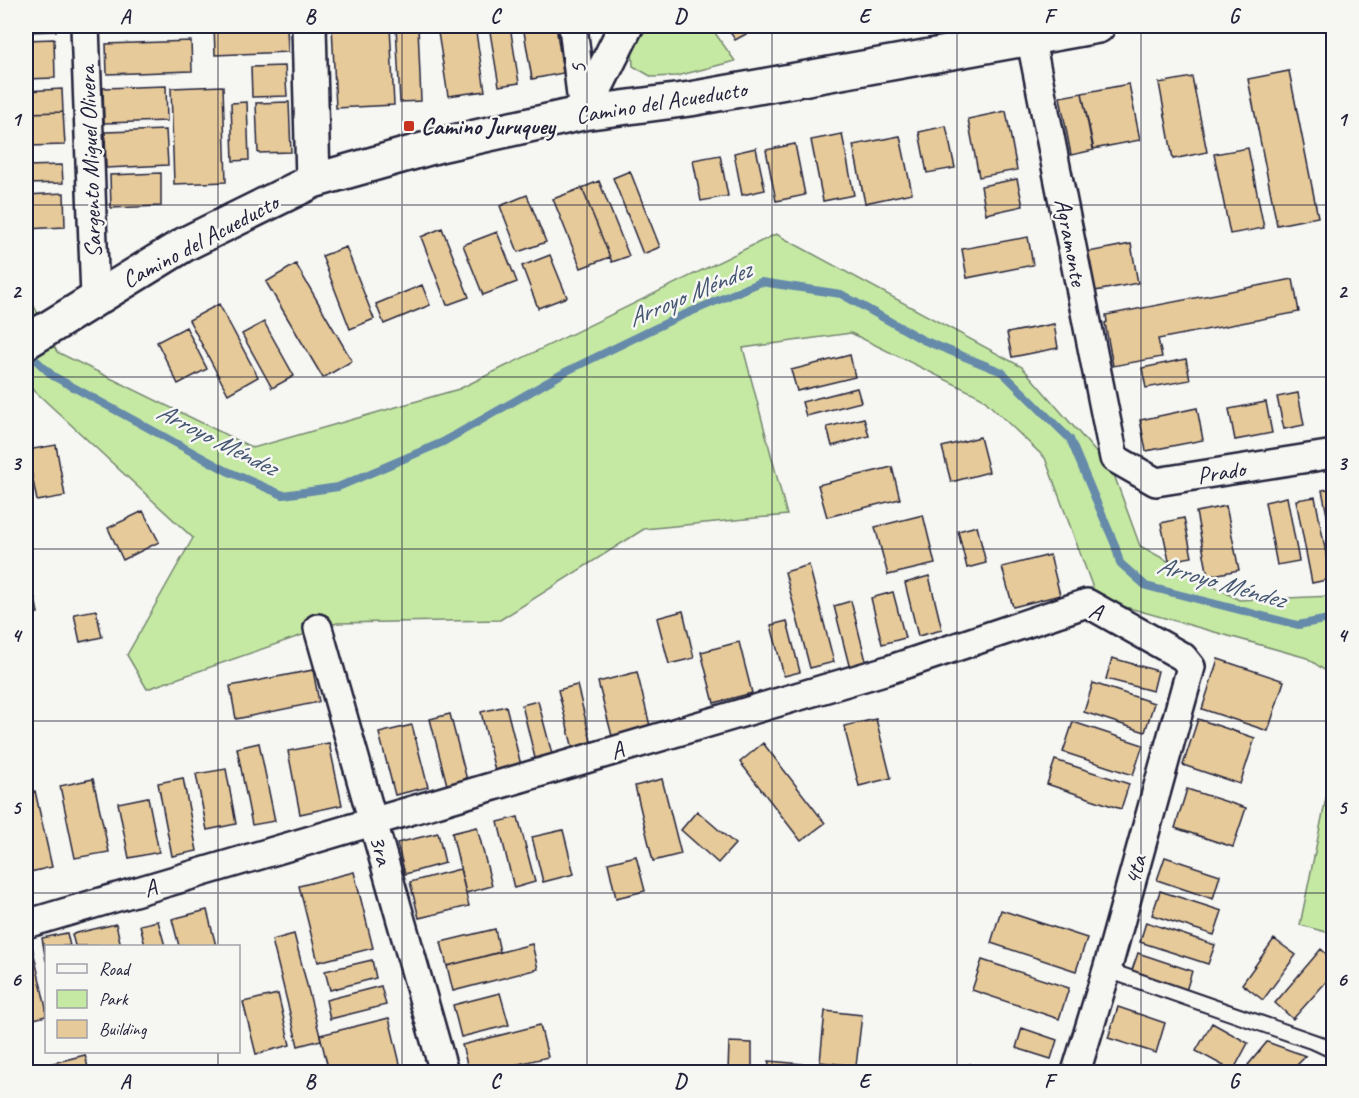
<svg xmlns="http://www.w3.org/2000/svg" width="1359" height="1098" viewBox="0 0 1359 1098" font-family="Caveat,sans-serif">
<rect width="100%" height="100%" fill="#f6f6f2"/>
<filter id="ink" filterUnits="userSpaceOnUse"><feTurbulence type="fractalNoise" baseFrequency=".0167" numOctaves="2"/><feDisplacementMap in="SourceGraphic" scale="12" xChannelSelector="R" yChannelSelector="G"/><feConvolveMatrix kernelMatrix="1 2 1 2 8 2 1 2 1" color-interpolation-filters="sRGB"/></filter>
<g filter="url(#ink)">
<!-- green -->
<path fill="#c5e9a3" stroke="#74866f" stroke-width="1.5" d="M649 26H710L735 61 677 76 652 77 633 66 632 49Z
M776 234 1022 367 1113 472 1140 546 1239 600 1333 596V676L1307 658 1097 599 1045 458 981 397 851 333 743 348 787 515 644 529 500 620 337 623 147 689 127 655 193 538 26 383V290L57 352 253 448 459 389Z
M1333 764 1334 934H1333L1300 925Z"/>
<g fill="none" stroke-linecap="round" stroke-linejoin="round">
<!-- stream -->
<path stroke="#668aa9" stroke-width="8" d="M26 351 53 376 227 471 283 495 338 487 443 442 567 371 674 319 761 282 841 294 923 340 1002 372 1070 439 1115 545 1120 563 1146 586 1298 625 1334 618"/>
</g>
<!-- building -->
<path fill="#e6ca9a" stroke="#22223b" stroke-width="1.5" d="M26 26H56V31L26 32Z
M214 26H287L288 52 215 55Z
M332 26H390L394 105 336 108Z
M396 26H418L421 101 400 102Z
M437 26H475L485 91 448 96Z
M489 26H510L519 83 499 86Z
M523 26H556L563 73 532 79Z
M727 26H761L735 40Z
M54 39 55 78 26 79V40Z
M191 41 192 71 107 74 106 44Z
M285 66 287 96 252 97 251 67Z
M1289 71 1318 217 1277 225 1248 79Z
M1192 77 1207 152 1173 159 1159 83Z
M1129 84 1140 140 1093 149 1082 93Z
M166 86 167 121 104 123 103 88Z
M223 86 226 182 174 184 171 88Z
M62 89 63 112 26 113V91Z
M1082 93 1094 150 1071 155 1060 97Z
M247 102 249 160 233 161 231 103Z
M289 102 291 152 258 153 256 103Z
M1006 111 1017 170 979 177 968 119Z
M63 112 65 145 28 146 27 113Z
M946 126 955 168 927 173 919 132Z
M166 130 168 165 106 168 105 132Z
M842 134 854 195 823 201 811 140Z
M900 136 912 193 865 203 853 145Z
M795 144 805 195 776 201 766 150Z
M756 148 765 190 742 195 734 153Z
M1248 148 1264 228 1230 234 1214 154Z
M720 155 728 196 701 201 693 160Z
M62 165 63 183 26 184V166Z
M630 171 660 247 643 254 613 178Z
M161 173V206L111 208 110 175Z
M1017 179 1023 206 986 214 981 186Z
M599 181 629 256 612 262 582 188Z
M582 188 610 257 581 268 553 199Z
M64 193 65 227 26 229V195Z
M527 195 546 242 518 252 500 206Z
M442 228 469 297 447 305 421 237Z
M497 232 517 282 483 295 463 245Z
M1028 237 1033 265 967 278 962 249Z
M1131 244 1138 283 1095 291 1088 252Z
M346 247 374 319 350 329 322 256Z
M550 255 567 297 538 308 522 266Z
M296 264 352 361 323 378 266 282Z
M1293 279 1299 312 1158 339 1162 357 1113 366 1105 323 1107 322 1106 315Z
M422 285 430 305 384 324 376 304Z
M219 304 258 377 228 394 189 320Z
M264 322 294 376 272 388 242 334Z
M1054 324 1058 348 1012 357 1007 333Z
M186 327 207 369 178 384 157 342Z
M850 355 855 377 797 391 791 370Z
M1186 359 1190 380 1146 388 1142 368Z
M857 388 861 402 806 416 802 402Z
M1298 393 1304 425 1284 429 1277 397Z
M1266 402 1272 433 1235 440 1229 409Z
M1197 408 1203 440 1146 451 1140 420Z
M864 418 869 436 832 446 827 427Z
M980 437 989 472 951 482 942 447Z
M56 445 65 496 37 501 27 450Z
M892 467 900 499 827 517 818 485Z
M1334 488V550L1322 490Z
M1287 497 1299 561 1277 565 1265 502Z
M1315 497 1331 579 1312 583 1296 500Z
M1226 506 1239 570 1208 576 1196 512Z
M143 511 159 542 123 560 108 528Z
M923 515 935 564 888 575 875 527Z
M1184 518 1192 557 1169 561 1161 523Z
M977 526 986 563 967 568 958 531Z
M1050 555 1060 595 1013 607 1002 567Z
M809 565 834 662 810 668 785 572Z
M929 576 942 630 918 636 905 583Z
M893 592 905 638 882 644 871 598Z
M35 598 38 613 26 616V600Z
M851 601 867 665 850 669 834 606Z
M96 610 102 637 80 642 74 614Z
M683 611 694 658 669 664 657 618Z
M787 621 800 672 784 676 771 625Z
M739 642 752 693 714 703 701 652Z
M1112 658 1158 671 1153 691 1106 679Z
M1218 659 1284 681 1268 731 1202 709Z
M313 670 319 702 236 719 230 686Z
M637 672 650 726 612 736 598 682Z
M1093 683 1154 703 1145 732 1084 712Z
M577 685 592 745 573 749 558 690Z
M538 701 552 754 535 758 522 705Z
M506 706 522 769 496 775 481 712Z
M450 714 467 780 447 785 430 719Z
M876 719 891 778 859 786 844 726Z
M1198 719 1255 738 1240 784 1183 765Z
M1073 722 1143 745 1133 775 1063 752Z
M412 725 428 787 395 795 379 733Z
M259 743 275 821 252 825 237 748Z
M329 743 342 805 300 814 288 751Z
M763 743 825 823 801 841 740 762Z
M1055 760 1129 784 1121 809 1047 784Z
M226 769 236 824 207 830 196 774Z
M183 778 197 851 172 856 158 783Z
M93 779 109 852 75 858 60 786Z
M662 779 681 854 653 861 635 786Z
M1187 789 1246 808 1233 847 1175 828Z
M35 791 52 867 26 873V794Z
M148 797 159 852 129 858 118 803Z
M697 811 735 844 718 863 681 830Z
M518 817 535 882 514 888 498 822Z
M477 827 492 886 466 893 452 833Z
M563 830 574 874 543 882 532 837Z
M438 833 445 863 405 874 397 843Z
M636 856 645 891 616 898 608 863Z
M1165 857 1220 875 1213 899 1157 880Z
M460 869 469 906 419 918 410 882Z
M354 872 373 948 318 962 299 886Z
M1160 891 1222 911 1214 935 1152 915Z
M207 910 216 946H179L172 919Z
M1001 910 1087 938 1076 971 991 943Z
M158 921 165 946H145L140 925Z
M1146 922 1215 945 1208 964 1140 942Z
M116 924 121 946H75L72 934Z
M495 929 500 952 447 966 441 942Z
M67 933 70 946H46V961L42 938Z
M294 934 321 1040 298 1046 272 940Z
M1274 939 1296 955 1263 1000 1242 984Z
M532 944 538 969 453 991 447 966Z
M32 946 46 1008V1016L26 1021V948Z
M1321 949 1334 961V973L1293 1019 1275 1003Z
M1138 953 1192 971 1186 991 1131 973Z
M372 960 376 978 330 990 325 971Z
M982 960 1069 988 1059 1019 972 990Z
M381 986 386 1005 330 1019 326 1000Z
M500 993 509 1025 461 1037 453 1005Z
M278 994 290 1045 256 1054 243 1002Z
M1118 1007 1165 1023 1156 1053 1108 1038Z
M825 1011 862 1015 856 1066 820 1062Z
M389 1018 402 1072H329L320 1035Z
M1212 1023 1248 1043 1233 1071 1196 1051Z
M540 1025 548 1057 485 1072H469L462 1045Z
M1022 1028 1057 1040 1051 1059 1016 1048Z
M729 1042 752 1043V1072H728Z
M1267 1042 1306 1056 1290 1072H1256L1248 1065Z
M85 1055 89 1072H30L29 1069Z
M769 1061 802 1064 801 1072H768Z
M970 1064 991 1072H967Z
M514 1065 516 1072H485Z"/>
<g fill="none" stroke-linecap="round" stroke-linejoin="round">
<!-- lane casing -->
<g stroke="#22223b" stroke-width="18">
<path id="lane" d="M1107 970 1317 1043 1334 1051"/>
</g>
<!-- street casing -->
<g stroke="#22223b" stroke-width="32">
<path id="street" d="M85 26 95 298
M573 26 583 113
M1028 26 1114 458 1156 482 1334 454
M318 628 444 1072
M26 924 891 669 1087 603 1183 657 1191 667 1107 970 1076 1072"/>
</g>
<!-- secondary casing -->
<g stroke="#22223b" stroke-width="38">
<path id="secondary" d="M309 26 313 181
M583 113 626 26
M26 342 185 244 313 181 440 145 583 113 690 99 1098 26"/>
</g>
<!-- lane -->
<use href="#lane" stroke="#f6f6f2" stroke-width="14"/>
<!-- street -->
<use href="#street" stroke="#f6f6f2" stroke-width="27"/>
<!-- secondary -->
<use href="#secondary" stroke="#f6f6f2" stroke-width="33"/>
</g>
</g>
<!-- grid -->
<path fill="none" stroke="#22223b" stroke-width="1.5" stroke-opacity="0.55" d="M218 26V946M402 26V1072M587 26V1072M772 26V1072M957 26V1072M1141 26V1072M26 205H1334M26 377H1334M26 549H1334M26 721H1334M26 893H1334M218 1052V1072"/>
<!-- markers -->
<rect fill="#c8321e" stroke="#f6f6f2" stroke-width="2" x="403" y="120" width="12" height="12" rx="3"/>
<g text-anchor="middle" dominant-baseline="central" stroke-width="5" stroke-linejoin="round" paint-order="stroke">
<!-- street labels -->
<g font-size="24" fill="#22223b" stroke="#f6f6f2">
<text transform="translate(578 69) rotate(-96)">5</text>
<text transform="translate(661 102) rotate(-9)">Camino del Acueducto</text>
<text transform="translate(90 162) rotate(-92)">Sargento Miguel Olivera</text>
<text transform="translate(200 241) rotate(-28)">Camino del Acueducto</text>
<text transform="translate(1071 242) rotate(79)">Agramonte</text>
<text transform="translate(1221 472) rotate(-9)">Prado</text>
<text transform="translate(1096 611) rotate(20)">A</text>
<text transform="translate(617 750) rotate(-17)">A</text>
<text transform="translate(381 850) rotate(74)">3ra</text>
<text transform="translate(1135 870) rotate(-75)">4ta</text>
<text transform="translate(150 888) rotate(-16)">A</text>
</g>
<!-- poi labels -->
<g font-size="24" font-weight="bold" fill="#22223b" stroke="#f6f6f2" text-anchor="start">
<text x="421" y="126">Camino Juruquey</text>
</g>
<!-- water labels -->
<g font-size="26" font-style="italic" fill="#445672" stroke="#f6f6f2">
<text transform="translate(689 294) rotate(-23)">Arroyo Méndez</text>
<text transform="translate(217 439) rotate(27)">Arroyo Méndez</text>
<text transform="translate(1221 582) rotate(16)">Arroyo Méndez</text>
</g>
</g>
<!-- margin -->
<rect width="1359" height="1098" fill="none" stroke="#f6f6f2" stroke-width="66"/>
<!-- legend -->
<rect x="45" y="945" width="195" height="108" fill="#f6f6f2" stroke="#a1a1a9" stroke-width="1.5"/>
<rect x="57" y="964" width="30" height="9" fill="#f6f6f2" stroke="#a1a1a9" stroke-width="1.5"/>
<text x="99" y="975" font-size="18" fill="#22223b">Road</text>
<rect x="57" y="990" width="30" height="18" fill="#c5e9a3" stroke="#a1a1a9" stroke-width="1.5"/>
<text x="99" y="1005" font-size="18" fill="#22223b">Park</text>
<rect x="57" y="1020" width="30" height="18" fill="#e6ca9a" stroke="#a1a1a9" stroke-width="1.5"/>
<text x="99" y="1035" font-size="18" fill="#22223b">Building</text>
<rect x="33" y="33" width="1293" height="1032" fill="none" stroke="#22223b" stroke-width="2"/>
<g font-size="20" text-anchor="middle" font-weight="bold" fill="#22223b">
<text x="125" y="23">A</text>
<text x="310" y="23">B</text>
<text x="495" y="23">C</text>
<text x="680" y="23">D</text>
<text x="864" y="23">E</text>
<text x="1049" y="23">F</text>
<text x="1234" y="23">G</text>
<text x="16" y="126">1</text>
<text x="1342" y="126">1</text>
<text x="16" y="298">2</text>
<text x="1342" y="298">2</text>
<text x="16" y="470">3</text>
<text x="1342" y="470">3</text>
<text x="16" y="642">4</text>
<text x="1342" y="642">4</text>
<text x="16" y="814">5</text>
<text x="1342" y="814">5</text>
<text x="16" y="986">6</text>
<text x="1342" y="986">6</text>
<text x="125" y="1088">A</text>
<text x="310" y="1088">B</text>
<text x="495" y="1088">C</text>
<text x="680" y="1088">D</text>
<text x="864" y="1088">E</text>
<text x="1049" y="1088">F</text>
<text x="1234" y="1088">G</text>
</g>
</svg>
